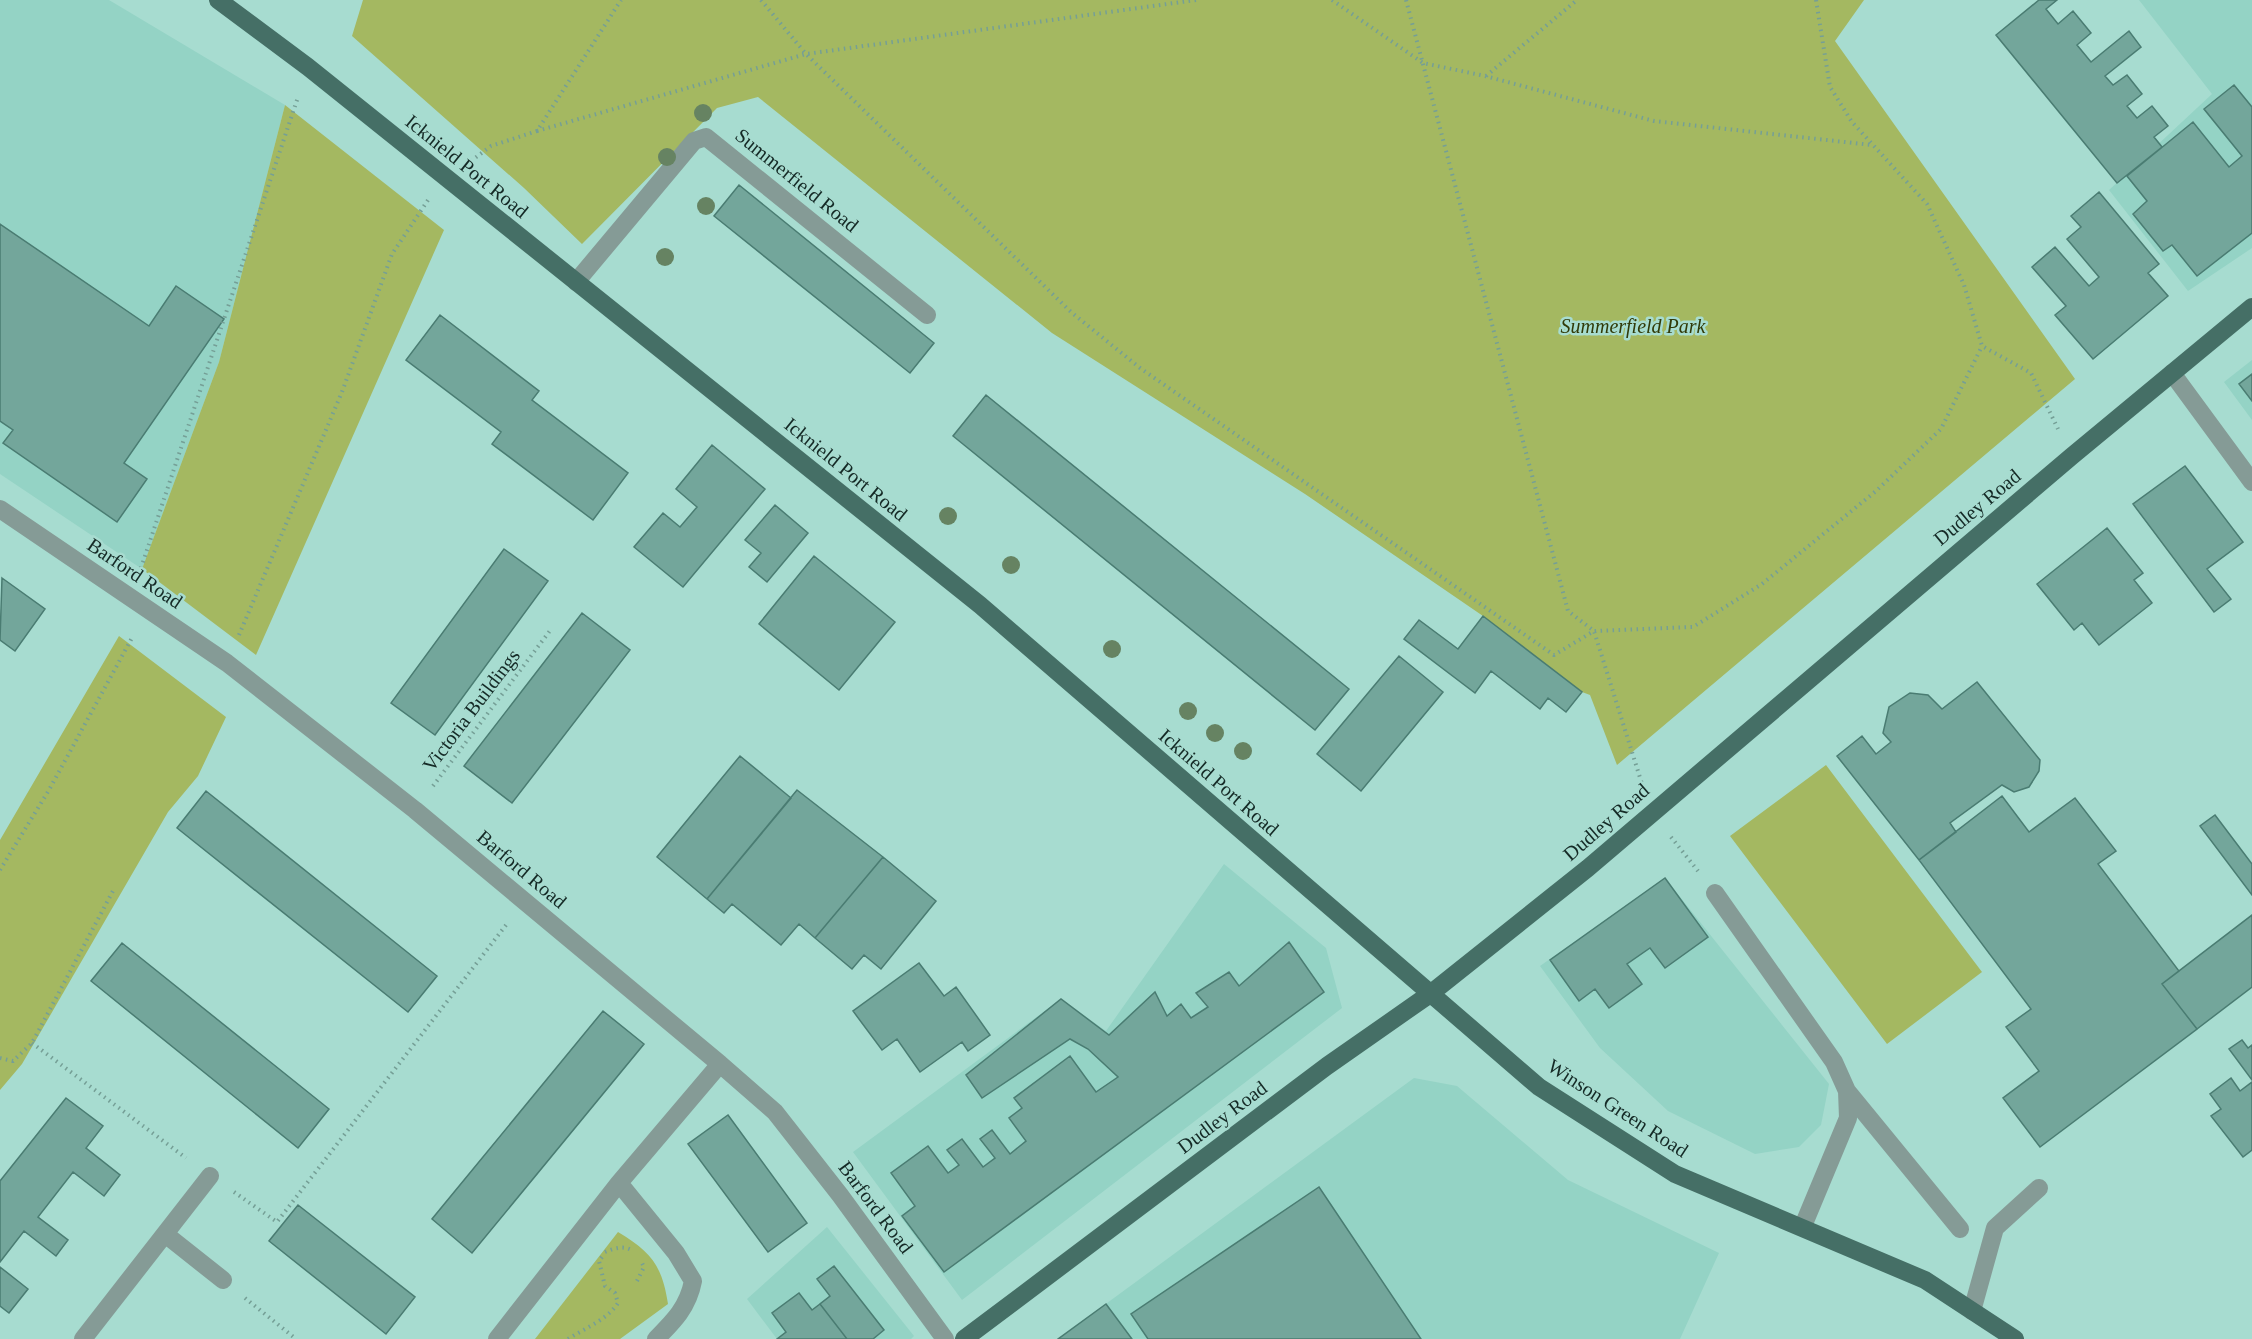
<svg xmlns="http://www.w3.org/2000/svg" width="2252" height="1339" viewBox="0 0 2252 1339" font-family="Georgia,serif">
<rect width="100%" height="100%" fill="#a7dcd0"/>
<!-- built -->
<path fill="#94d3c5" d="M0 0H109L285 105 219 362 142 569 0 474Z
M2139 0H2252V248L2188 291 2109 190 2212 94Z
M2252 360V420L2224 382Z
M1224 864 1326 948 1342 1008 962 1300 853 1152 1061 999 1106 1031Z
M1665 878 1829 1084 1821 1125 1799 1147 1755 1154 1668 1111 1600 1048 1540 966Z
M1414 1078 1457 1086 1568 1180 1719 1253 1680 1339H1058Z
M827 1227 914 1336 911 1339H777L747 1299Z"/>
<!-- green -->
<path fill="#a4b861" d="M363 0H1864L1835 41 2075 379 1617 765 1590 695 1582 692 1483 616 1305 494 1052 333 758 97 717 108 582 244 524 188 352 36Z
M285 105 444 230 256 655 142 569 219 362Z
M119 636 226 717 198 776 168 812 22 1064 0 1090V840Z
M1826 765 1982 972 1887 1044 1730 836Z
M618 1232C651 1252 662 1265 668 1304L620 1339H535Z"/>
<!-- building -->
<path fill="#73a69b" stroke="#4a7c72" stroke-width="1.5" d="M2039 0H2057L2046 9 2058 24 2073 11 2091 33 2077 45 2091 62 2129 31 2141 47 2105 76 2113 85 2127 75 2142 94 2127 106 2137 118 2152 106 2168 126 2154 137 2162 147 2117 183 1996 35Z
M2234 85 2252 107V233L2197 276 2172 245 2163 251 2133 214 2147 201 2127 176 2193 122 2229 167 2242 156 2204 109Z
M739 185 934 343 910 373 714 216Z
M2099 192 2159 264 2148 273 2168 296 2093 359 2055 315 2066 306 2032 267 2055 247 2089 286 2099 277 2067 239 2081 227 2071 216Z
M0 224 149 326 176 286 224 319 124 463 147 479 117 522 3 443 13 430 0 421Z
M440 315 539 391 532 400 628 473 593 520 492 444 501 432 406 360Z
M2252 374V401L2239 384Z
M986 395 1349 689 1315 730 953 436Z
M712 445 765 489 683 587 634 547 663 513 680 527 697 507 676 489Z
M2185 466 2243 542 2207 569 2231 599 2214 612 2133 504Z
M775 505 808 533 767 582 749 567 761 553 745 540Z
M2107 528 2143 573 2134 580 2152 603 2099 645 2082 623 2074 630 2037 584Z
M504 549 548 581 435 735 391 703Z
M814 556 895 622 839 690 759 624Z
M2 578 45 609 15 651 0 640Z
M582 613 630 650 512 803 464 766Z
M1483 616 1582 692 1566 712 1548 698 1540 709 1491 671 1475 693 1404 639 1419 620 1458 649Z
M1399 656 1443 692 1361 791 1317 754Z
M1977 682 2040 760 2039 771 2029 787 2014 792 2002 785 1950 823 1956 832 1919 860 1837 756 1862 736 1876 754 1891 742 1883 733 1889 707 1910 693 1928 695 1942 709Z
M740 756 791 798 707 899 657 857Z
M797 790 883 857 815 938 799 924 781 945 732 904 724 913 707 899Z
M206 791 437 976 408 1012 177 828Z
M2002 796 2029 832 2075 798 2116 851 2098 864 2179 971 2162 984 2197 1029 2040 1147 2003 1098 2039 1071 2006 1027 2031 1009 1919 860Z
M2215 815 2252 864V895L2200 826Z
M883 857 936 901 881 969 864 955 852 969 815 938Z
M1665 878 1708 937 1665 968 1650 948 1627 964 1642 984 1609 1008 1595 989 1579 1001 1550 960Z
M2252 915V987L2197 1029 2162 984Z
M1289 942 1324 992 944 1272 902 1216 915 1206 891 1173 928 1146 948 1173 959 1165 947 1150 962 1139 983 1167 995 1158 980 1139 992 1130 1010 1154 1026 1141 1009 1118 1022 1108 1014 1098 1070 1056 1096 1092 1118 1077 1088 1049 1070 1039 982 1098 966 1075 1061 999 1109 1035 1155 992 1167 1016 1181 1004 1191 1018 1208 1007 1196 993 1229 972 1239 986Z
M122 943 329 1109 298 1148 91 981Z
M919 963 944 996 956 987 990 1035 968 1051 962 1042 920 1072 897 1039 882 1050 853 1011Z
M603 1011 644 1044 472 1253 432 1219Z
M2242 1040 2248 1048 2252 1045V1080L2229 1049Z
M2231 1078 2240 1091 2252 1082V1150L2243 1157 2211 1116 2221 1109 2210 1094Z
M66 1098 103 1126 86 1148 120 1175 104 1196 73 1172 38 1217 68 1240 56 1256 24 1231 0 1262V1181Z
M728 1115 807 1223 768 1252 688 1144Z
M1319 1187 1421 1339H1148L1131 1314Z
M298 1205 415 1297 386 1334 269 1241Z
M834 1266 884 1330 873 1339H847L820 1304 830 1296 817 1279Z
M0 1267 28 1289 9 1313 0 1306Z
M799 1293 812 1310 820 1304 847 1339H777L786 1332 772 1313Z
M1106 1304 1132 1339H1058Z"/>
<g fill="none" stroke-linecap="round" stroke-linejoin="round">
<!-- path -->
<path stroke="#759f96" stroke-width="4" stroke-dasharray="1.5 4.5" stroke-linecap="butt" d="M761 0 806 54 1071 312 1140 368 1554 655 1594 631 1693 627 1762 584 1876 491 1941 429 1982 346
M1332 0 1423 63 1485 76 1654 121 1872 145
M1406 0 1568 611 1594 631 1642 784
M1816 0 1830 87 1852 122 1927 204 1964 285 1982 346 2031 373 2058 429
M1486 76 1577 0
M537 131 806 54 1196 0
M471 161 491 146 537 131 621 0
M141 568 298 97
M239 635 342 392 392 254 428 200
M433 786 552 628
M1671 837 1698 871
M0 870 49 790 133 636
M32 1043 186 1158
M0 1058 13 1061 32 1043 114 889
M234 1192 277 1222 506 925
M605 1252C615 1248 624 1245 633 1251
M637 1281 644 1267 641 1261
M245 1298 296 1339
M568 1339C585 1328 607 1320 618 1303L615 1293 605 1286 599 1261 602 1257"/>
<!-- minor -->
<path stroke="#859b96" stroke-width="18" d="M576 282 694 141 706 137 927 315
M2172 373 2252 482
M0 509 227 663 415 810 720 1064 775 1112 840 1195 945 1339
M1715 893 1834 1062 1847 1091 1960 1229
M619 1183 676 1253 693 1281C688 1307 674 1321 656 1339
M1803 1226 1848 1118 1847 1091
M165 1234 223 1280
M1972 1311 1995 1228 2039 1188
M83 1339 210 1176
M497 1339 619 1183 720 1064"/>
<!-- major -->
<path stroke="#456f66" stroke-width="18" d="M218 0 308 67 980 605 1539 1087 1675 1174 1925 1280 2015 1339
M964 1339 1327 1066 1430 994 1588 868 2072 456 2252 307"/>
</g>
<!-- trees -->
<g fill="#668362">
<circle cx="703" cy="113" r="9"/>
<circle cx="667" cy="157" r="9"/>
<circle cx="706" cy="206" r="9"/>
<circle cx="665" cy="257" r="9"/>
<circle cx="948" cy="516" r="9"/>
<circle cx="1011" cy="565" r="9"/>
<circle cx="1112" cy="649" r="9"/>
<circle cx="1188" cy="711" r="9"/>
<circle cx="1215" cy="733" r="9"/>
<circle cx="1243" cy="751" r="9"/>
</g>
<g text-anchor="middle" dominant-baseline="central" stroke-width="5" stroke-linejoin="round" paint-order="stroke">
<!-- street labels -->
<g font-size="20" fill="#152a26" stroke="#a7dcd0">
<text transform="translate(467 166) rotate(39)">Icknield Port Road</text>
<text transform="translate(797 180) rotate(39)">Summerfield Road</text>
<text transform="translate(846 469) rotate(39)">Icknield Port Road</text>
<text transform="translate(1977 507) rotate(-40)">Dudley Road</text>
<text transform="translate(135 573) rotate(34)">Barford Road</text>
<text transform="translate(471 710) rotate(-53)">Victoria Buildings</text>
<text transform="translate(1219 782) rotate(41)">Icknield Port Road</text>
<text transform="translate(1606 822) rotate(-41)">Dudley Road</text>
<text transform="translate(522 869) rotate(40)">Barford Road</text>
<text transform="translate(1618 1108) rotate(33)">Winson Green Road</text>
<text transform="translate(1222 1117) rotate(-37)">Dudley Road</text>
<text transform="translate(876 1207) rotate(53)">Barford Road</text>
</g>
<!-- park labels -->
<g font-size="20" font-style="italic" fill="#313a08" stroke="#a7dcd0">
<text x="1633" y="326">Summerfield Park</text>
</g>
</g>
</svg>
